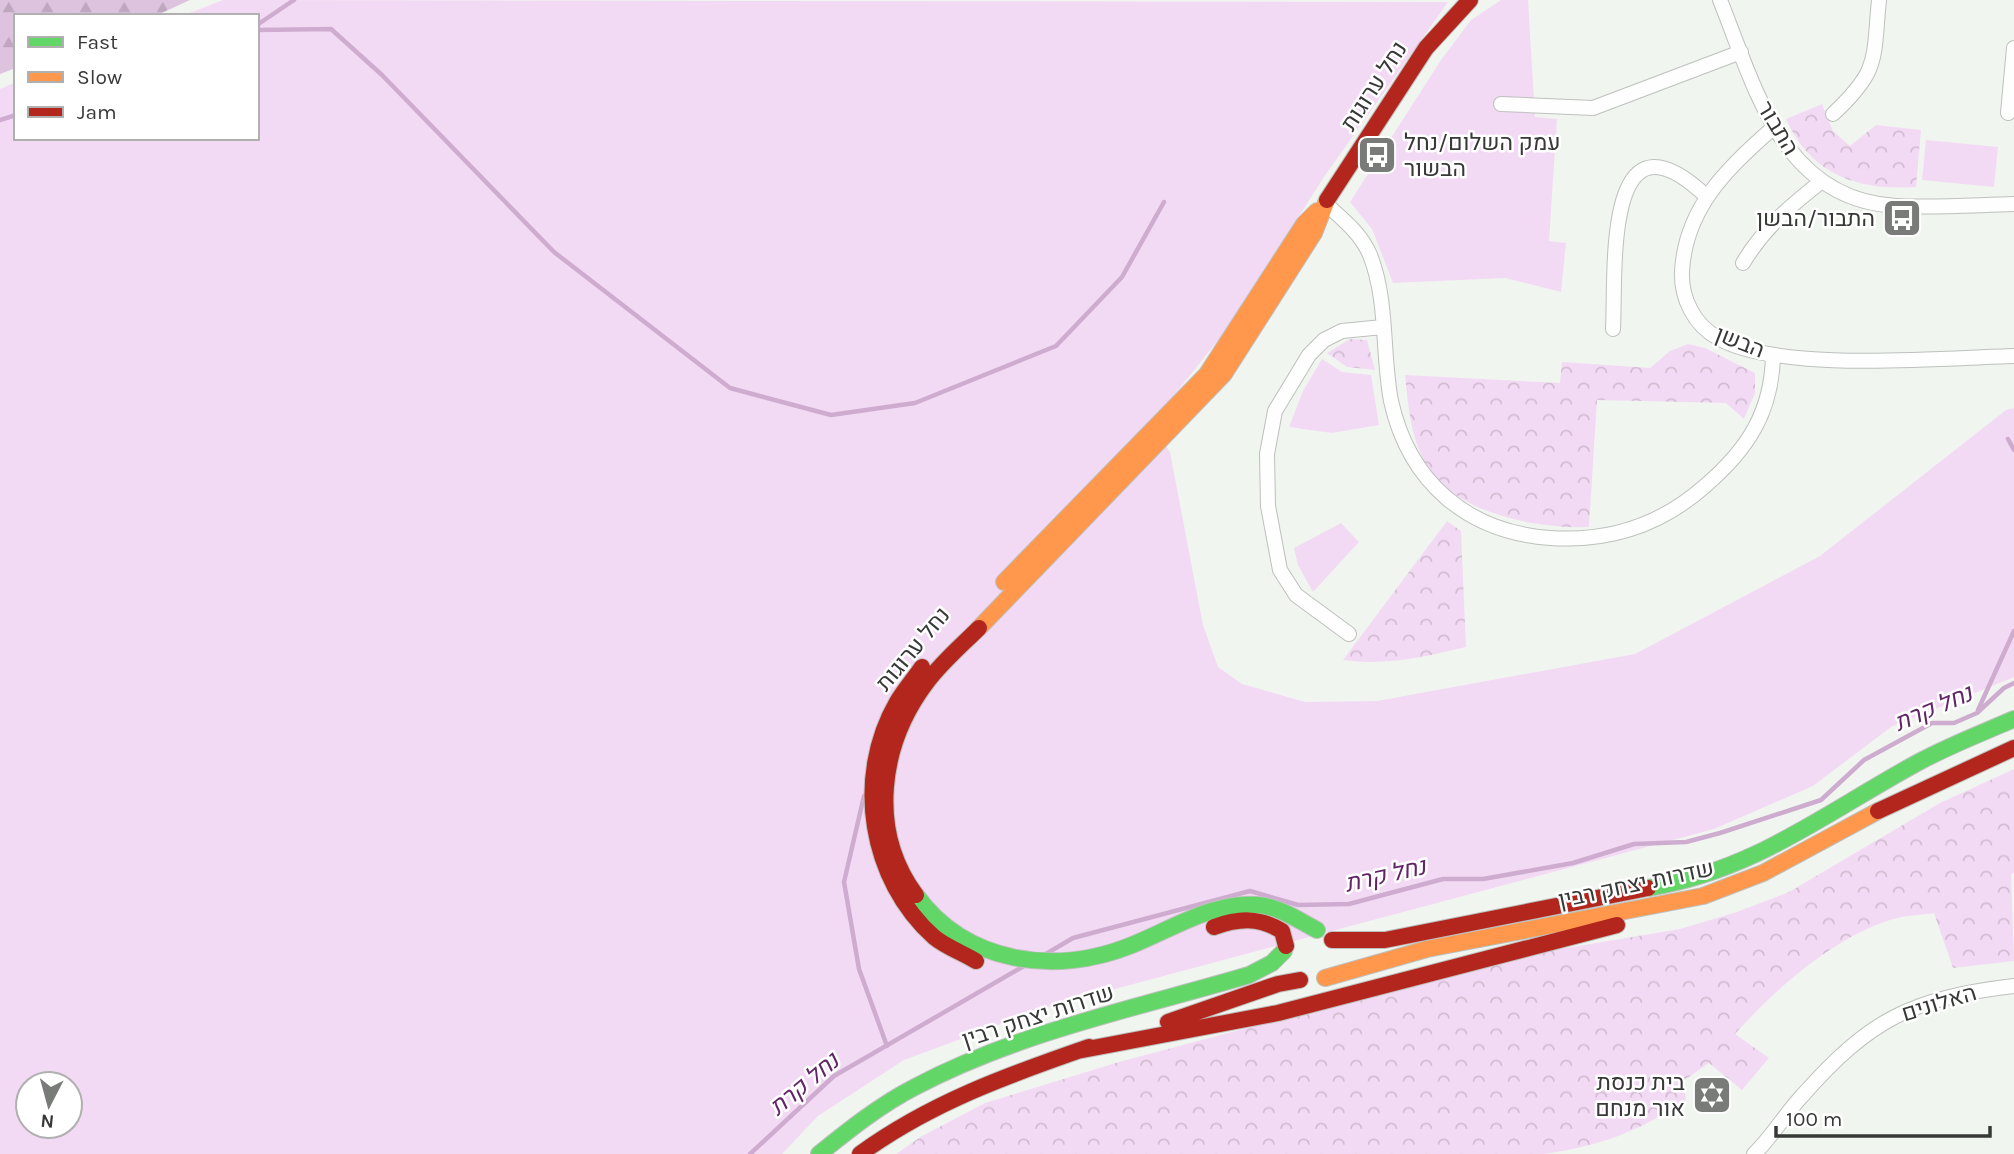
<svg xmlns="http://www.w3.org/2000/svg" width="2014" height="1154" viewBox="0 0 2014 1154" font-family="Karla,Heebo,sans-serif">
<defs>
<pattern id="forest-firs" width="22" height="20" patternUnits="userSpaceOnUse" patternTransform="scale(1.75)"><rect width="22" height="20" fill="#dec3de"/><path d="M5 1l3.5 6h-7zM16 11l3.5 6h-7z" fill="#bfa8bf"/></pattern>
<pattern id="park-crowns" width="20" height="18" patternUnits="userSpaceOnUse" patternTransform="scale(1.75)"><rect width="20" height="18" fill="#f3daf4"/><path d="M2 6a3 3 0 1 1 6 0M12 15a3 3 0 1 1 6 0" fill="none" stroke="#d1bcd2"/></pattern>
</defs>
<rect width="100%" height="100%" fill="#f1f5f0"/>
<!-- grass -->
<path fill="#f3daf4" fill-rule="evenodd" d="M223 0 1448 2 1324 177 1227 329 1151 424 1170 452 1203 625 1218 667 1242 684 1305 702 1377 701 1635 654 1820 556 2006 410 2014 408V677L1891 727 1813 786 1714 829 1044 1008 904 1060 818 1116 782 1154H0V89L16 82V138H257V16H182ZM28 1084H70V1126H28Z
M1501 0H1528L1535 117 1557 119 1549 241 1566 243 1561 292 1505 278 1393 283 1372 229 1350 202 1441 60 1471 20Z
M1926 140 1998 147 1994 187 1922 180Z
M1322 359 1342 372 1371 375 1379 425 1332 433 1289 427 1303 391Z
M1341 523 1359 542 1313 592 1298 565 1294 548Z"/>
<!-- forest -->
<path fill="url(#forest-firs)" d="M0 0H190L155 16H16V68L0 74Z"/>
<!-- park -->
<path fill="url(#park-crowns)" d="M1822 104 1833 131 1850 146 1876 125 1921 130 1916 187C1858 191 1811 175 1786 119Z
M1350 339 1367 340 1375 370 1347 367 1327 353Z
M1688 344 1705 348 1755 373V393L1744 419 1726 403 1597 400 1589 527C1536 529 1449 513 1423 459 1410 432 1408 404 1405 375L1560 383 1562 362 1650 368 1670 351Z
M1447 521 1461 531 1466 647C1424 657 1386 666 1343 660Z
M2014 769V873L2011 874 2014 961 1953 968 1934 913C1922 915 1908 915 1897 918 1837 934 1775 989 1735 1034L1769 1058 1742 1090 1709 1063 1683 1081 1686 1100C1638 1132 1602 1145 1545 1154H896L922 1136 985 1103 1119 1062 1457 972 1542 952 1680 929 1737 912 1789 892 1940 803Z"/>
<g fill="none" stroke-linecap="round" stroke-linejoin="round">
<!-- stream -->
<path stroke="#ceacd0" stroke-width="4.5" d="M257 25 294 0
M257 30 331 29 382 75 554 252 730 388 831 415 915 403 1056 346 1122 277 1164 202
M0 120 16 115
M2008 439 2014 450
M1978 710 2014 631
M864 796 844 882 859 969 887 1046
M1044 955 1073 938 1250 891 1298 905 1349 904 1443 879H1483L1573 863 1634 844 1686 842 1720 833 1821 800 1864 760 1932 723H1954L1977 713 2004 688 2014 683
M750 1154 834 1076 1024 966"/>
<!-- street casing -->
<g stroke="#bdc0bd" stroke-width="16">
<path id="street" d="M1720 0C1755 87 1782 200 1896 206 1935 208 1975 205 2014 204
M1501 104 1593 108 1741 52
M2008 113 2014 48
M1833 114C1880 70 1873 60 1879 0
M1773 128C1728 167 1685 208 1682 272 1681 298 1694 325 1718 338 1780 373 1940 358 2014 356
M1325 203C1342 219 1361 233 1370 255 1388 300 1382 354 1391 401 1409 482 1467 532 1550 538 1608 542 1661 525 1705 486 1748 449 1772 412 1773 355
M1743 263C1764 228 1790 206 1822 181
M1613 329C1616 271 1603 99 1706 196
M1349 634 1296 595 1280 570 1268 506 1267 454 1275 411 1309 355 1324 340 1342 331 1383 327
M1754 1154C1772 1137 1785 1114 1802 1096 1870 1019 1912 998 2014 986"/>
</g>
<!-- fast casing -->
<g stroke="#bdc0bd" stroke-width="18">
<path id="fast" d="M1648 888C1754 871 1825 813 1917 763 1948 746 1982 733 2014 719
M916 895C966 964 1056 976 1132 945 1172 929 1214 901 1258 905 1280 907 1298 920 1317 930
M819 1154C850 1129 880 1105 915 1087 1019 1032 1137 1008 1249 975L1272 963 1284 951"/>
</g>
<!-- slow casing -->
<g stroke="#bdc0bd" stroke-width="18">
<path id="slow" d="M1004 582 1207 374 1304 224 1317 211
M979 628 1224 374 1314 233 1327 200
M1325 978 1427 949 1703 896 1763 873 1878 811"/>
</g>
<!-- jam casing -->
<g stroke="#bdc0bd" stroke-width="18">
<path id="jam" d="M1327 200 1426 48 1470 0
M922 667C914 679 904 690 897 702 853 778 870 880 934 937 946 947 963 953 976 961
M1878 811 2014 748
M916 895C868 830 880 744 927 682 942 662 962 645 979 628
M1214 927C1239 918 1259 917 1282 931L1286 946
M1332 940H1385L1648 888
M1168 1022 1278 984 1300 980
M1077 1051 1278 1013 1617 925
M860 1154C930 1103 1008 1075 1089 1047"/>
</g>
<!-- street -->
<use href="#street" stroke="#fdfefd" stroke-width="14"/>
<!-- fast -->
<use href="#fast" stroke="#63d668" stroke-width="16"/>
<!-- slow -->
<use href="#slow" stroke="#ff974d" stroke-width="16"/>
<!-- jam -->
<use href="#jam" stroke="#b3261e" stroke-width="16"/>
</g>
<!-- icons -->
<defs>
<g id="bus-square" transform="scale(2.0125)"><rect x="-9" y="-9" width="18" height="18" rx="4" fill="#787b78" stroke="#fff"/><path d="M-5-6H5V4H4V6H2V4H-2V6H-4V4H-5ZM-3.5-4V0h7V-4ZM-3.5 1.2v1.5H-2V1.2ZM2 1.2v1.5H3.5V1.2Z" fill="#fff"/></g>
<g id="synagogue-square" transform="scale(2.0125)"><rect x="-9" y="-9" width="18" height="18" rx="4" fill="#787b78" stroke="#fff"/><path d="M0-6.5L5.6 3.2H-5.6ZM0 6.5L5.6-3.2H-5.6Z" fill="#fff"/></g>
</defs>
<g fill-rule="evenodd">
<use href="#bus-square" x="1377" y="155"/>
<use href="#bus-square" x="1902" y="218"/>
<use href="#synagogue-square" x="1712" y="1095"/>
</g>
<g text-anchor="middle" dominant-baseline="central" stroke-width="5" stroke-linejoin="round" paint-order="stroke">
<!-- street labels -->
<g font-size="23" fill="#373937" stroke="#fff">
<text transform="translate(1374 86) rotate(-57)">נחל ערוגות</text>
<text transform="translate(1778 128) rotate(59)">התבור</text>
<text transform="translate(1740 342) rotate(21)">הבשן</text>
<text transform="translate(913 649) rotate(-50)">נחל ערוגות</text>
<text transform="translate(1636 884) rotate(-12)">שדרות יצחק רבין</text>
<text transform="translate(1939 1003) rotate(-17)">האלונים</text>
<text transform="translate(1038 1016) rotate(-18)">שדרות יצחק רבין</text>
</g>
<!-- poi labels -->
<g font-size="23" fill="#373937" stroke="#fff" text-anchor="end">
<text x="1404" y="142" text-anchor="start">עמק השלום/נחל<tspan x="1404" dy="26">הבשור</tspan></text>
<text x="1875" y="218">התבור/הבשן</text>
<text x="1685" y="1082">בית כנסת<tspan x="1685" dy="26">אור מנחם</tspan></text>
</g>
<!-- water labels -->
<g font-size="24" font-style="italic" fill="#612466" stroke="#fff">
<text transform="translate(1933 708) rotate(-23)">נחל קרת</text>
<text transform="translate(1385 875) rotate(-13)">נחל קרת</text>
<text transform="translate(804 1084) rotate(-40)">נחל קרת</text>
</g>
</g>
<!-- legend -->
<rect x="14" y="14" width="245" height="126" fill="#ffffff" stroke="#afb0af" stroke-width="2"/>
<rect x="28" y="37" width="35" height="10" fill="#63d668" stroke="#afb0af" stroke-width="2"/>
<text x="77" y="49" font-size="21" fill="#373937">Fast</text>
<rect x="28" y="72" width="35" height="10" fill="#ff974d" stroke="#afb0af" stroke-width="2"/>
<text x="77" y="84" font-size="21" fill="#373937">Slow</text>
<rect x="28" y="107" width="35" height="10" fill="#b3261e" stroke="#afb0af" stroke-width="2"/>
<text x="77" y="119" font-size="21" fill="#373937">Jam</text>
<!-- north arrow -->
<g transform="translate(49 1105) rotate(186)"><circle r="33" fill="#ffffff" stroke="#afb0af" stroke-width="2"/>
<path d="M0-5L12 26L0 18L-12 26Z" fill="#787b78"/>
<text y="-10" font-size="19" font-weight="bold" text-anchor="middle" fill="#373937">N</text>
</g>
<!-- scale -->
<path d="M1776 1126v10h214v-10" fill="none" stroke="#373937" stroke-width="3.5"/>
<text x="1786" y="1126" font-size="21" fill="#373937" stroke="#ffffff" stroke-width="5" paint-order="stroke">100 m</text>
</svg>
